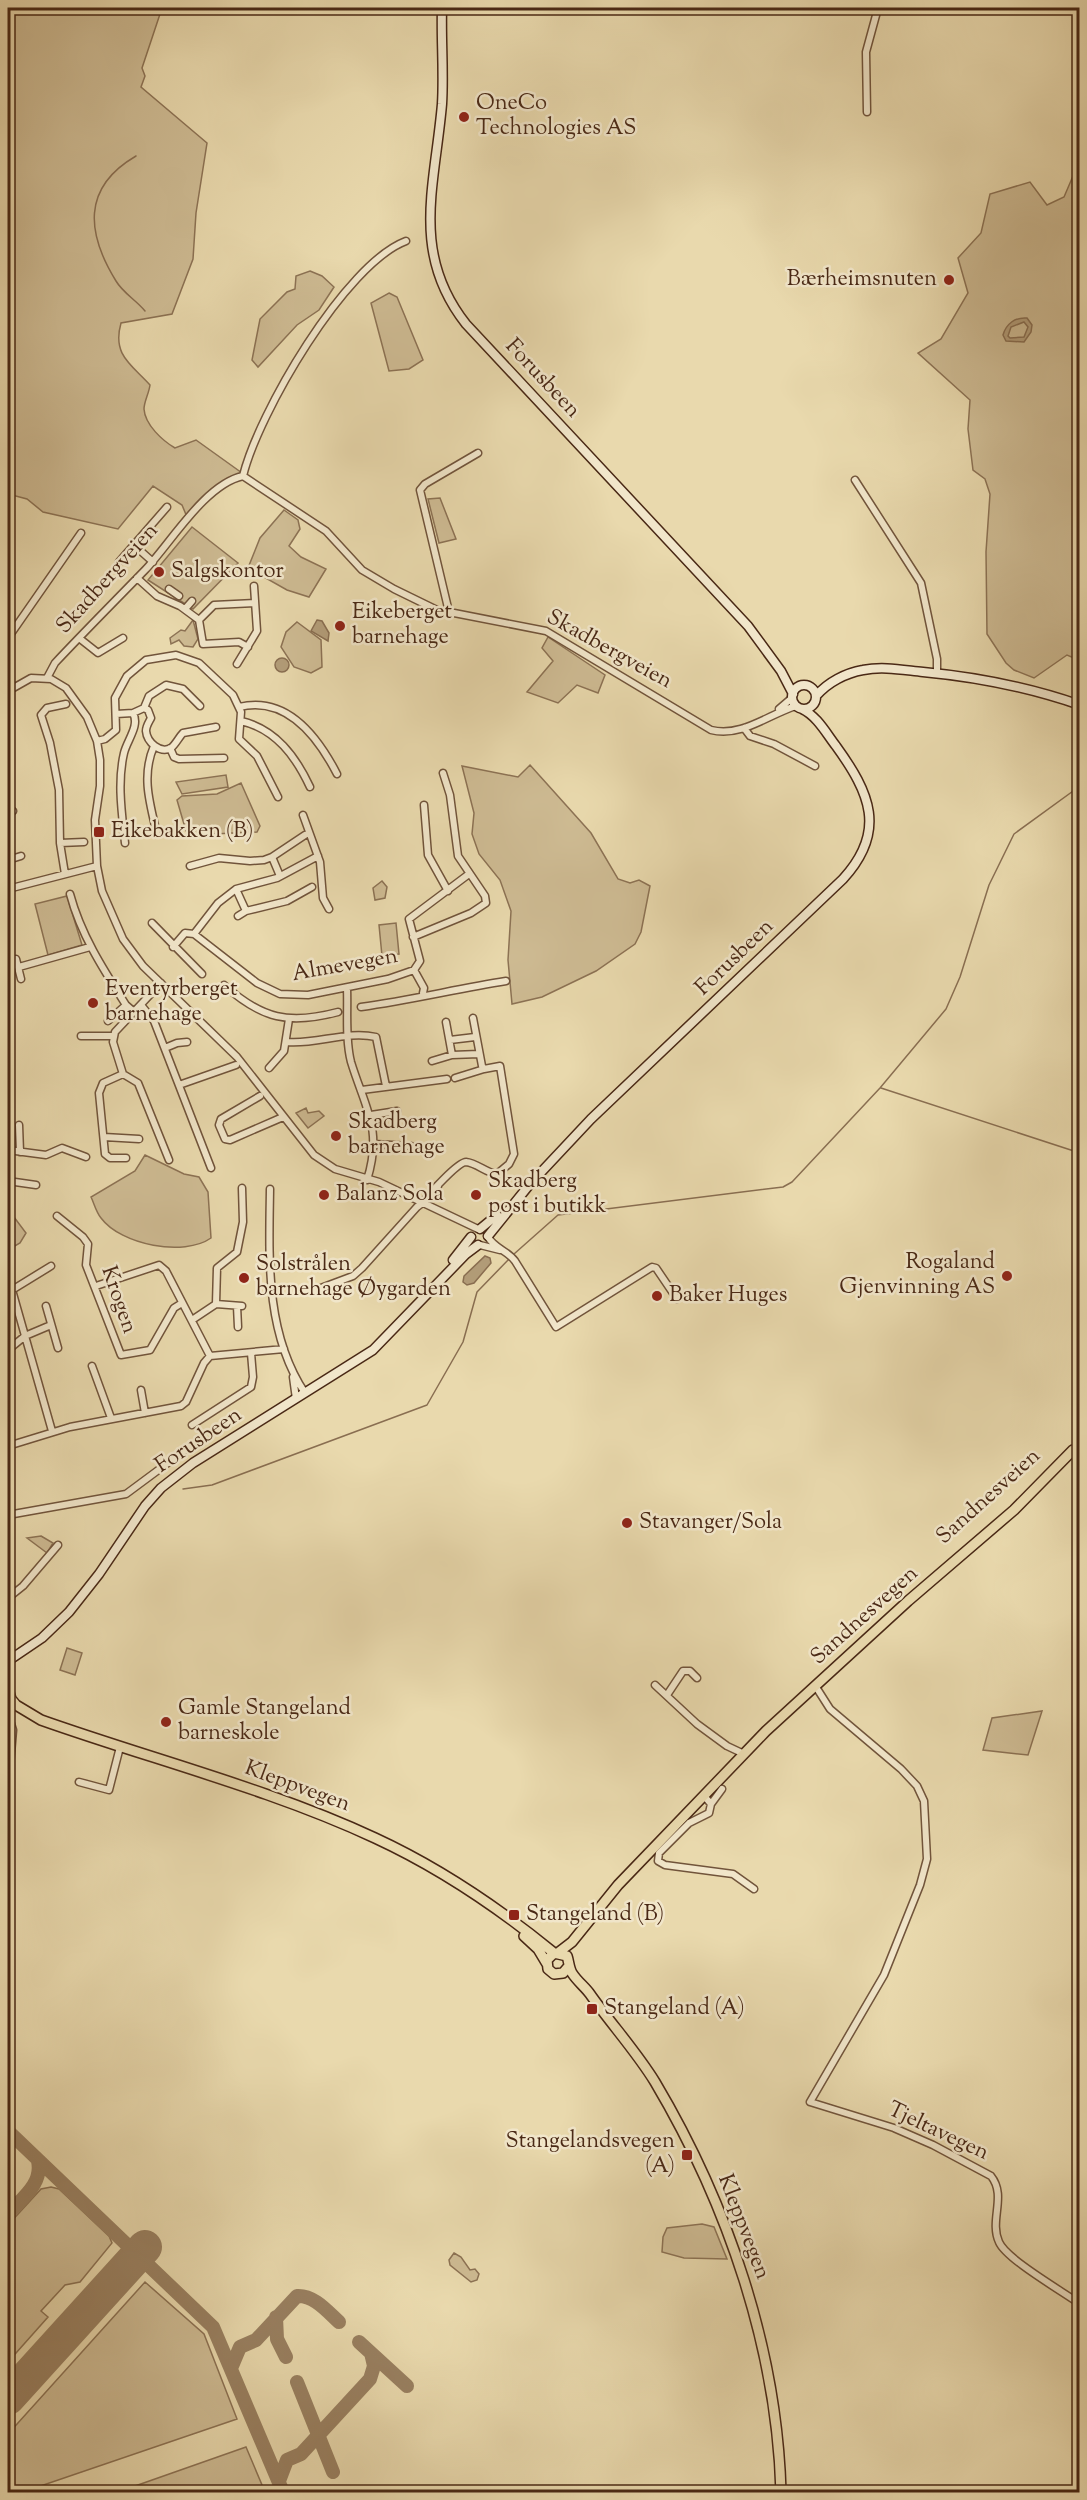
<svg xmlns="http://www.w3.org/2000/svg" width="1087" height="2500" viewBox="0 0 1087 2500" font-family="'Sorts Mill Goudy',serif">
<rect width="100%" height="100%" fill="#e9d9ad"/>
<filter id="stains"><feTurbulence type="fractalNoise" baseFrequency=".00333" numOctaves="4"/><feColorMatrix values="0 0 0 0 .2 0 0 0 0 .09 0 0 0 0 .02 0 0 0 .5 -.17"/></filter>
<radialGradient id="worn" r=".72"><stop offset=".6" stop-color="#630" stop-opacity="0"/><stop offset="1" stop-color="#630" stop-opacity=".3"/></radialGradient>
<!-- green -->
<path fill="#cebb93" stroke="#8c7254" stroke-width="1.5" d="M8 8H162L142 68 145 76 141 87 207 143 196 213 193 259 172 314 121 323C112 355 131 364 150 385 149 393 144 402 144 409 145 425 163 441 175 448L196 440 242 473 187 517 182 505 153 486 118 529 43 512 27 499 8 494Z
M1079 162V660L1067 655 1034 678 1014 670 1006 663 987 634 986 552 990 494 985 479 973 470 968 429 970 400 918 353 941 339 968 293 958 258 981 233 990 194 1030 182 1047 205 1064 197Z
M310 271 322 276 334 287 319 310 297 325 258 367 252 360 260 319 287 292 295 289 296 276Z
M389 293 397 297 423 360 409 369 389 371 371 303Z
M440 498 456 539 439 543 428 499Z
M284 510 298 520 300 529 289 546 301 557 326 569 309 597 287 590 248 568 260 538Z
M192 527 238 563 193 609 148 580Z
M193 620 198 639 193 647 184 646 179 640 171 644 170 638 181 630 185 631Z
M297 622 321 640 322 667 311 673 294 667 281 647 286 632Z
M548 637 605 675 598 693 577 685 558 703 527 692 553 661 542 648Z
M530 765 591 833 618 879 630 883 639 880 650 886 641 932 635 944 596 971 542 997 512 1004 508 960 511 911 500 880 479 854 472 834 474 813 462 766 518 777Z
M226 775 228 787 182 794 176 782Z
M241 783 260 826 257 832 191 835 186 831 177 800 182 796 217 794Z
M382 881 387 887 385 898 375 900 373 888Z
M67 896 82 945 48 955 35 904Z
M396 923 399 954 382 956 379 925Z
M306 1108 308 1113 319 1111 324 1116 308 1128 296 1113Z
M145 1155 184 1174 199 1177 208 1192 211 1238C184 1257 121 1245 101 1218 96 1212 94 1203 91 1197L135 1171Z
M8 1209 26 1233 20 1243 8 1250Z
M41 1536 53 1543 47 1553 27 1538Z
M67 1648 82 1653 75 1675 60 1670Z
M1042 1711 1028 1755 983 1750 992 1718Z
M51 2187 59 2189 109 2236 112 2243 80 2282 65 2285 41 2311 48 2317 8 2362V2225L41 2189Z
M702 2224 714 2227 727 2259 684 2258 662 2252 663 2237 667 2228Z
M454 2253 461 2257 470 2270 475 2269 479 2274 477 2280 471 2282 450 2265 449 2260Z
M145 2282 204 2334 237 2419 23 2492H8V2434Z
M246 2447 265 2492H118Z"/>
<!-- water -->
<path fill="#b39d79" stroke="#896e51" stroke-width="1.5" fill-rule="evenodd" d="M1027 318 1032 325 1031 332 1024 342 1006 341 1003 335C1006 324 1015 317 1027 318ZM1024 322 1028 327 1024 337 1010 338 1008 336 1011 327Z
M317 620 322 621 329 633 328 641 311 631Z
M275 665a7 7 0 1 1 14 0a7 7 0 1 1-14 0Z
M485 1256 490 1258 491 1263 474 1283 467 1285 463 1282 464 1276Z"/>
<g fill="none" stroke-linecap="round" stroke-linejoin="round">
<!-- stream -->
<path stroke="#896e51" stroke-width="1.5" d="M136 156C81 188 87 234 116 281 123 293 136 300 145 311
M1079 511 1080 512
M881 1088 1080 1153
M514 1254 558 1215 783 1187 792 1182 880 1088 946 1009 960 977 989 885 1014 834 1080 786
M183 1489 212 1485 427 1405 463 1342 477 1292 510 1258"/>
<!-- taxiway -->
<path stroke="#998061" stroke-width="14" d="M8 2131 213 2327 283 2492
M8 2214C22 2198 43 2184 38 2161
M127 2267 132 2256 130 2246
M276 2317 277 2339 286 2357
M359 2342 407 2386
M232 2366 240 2347 256 2340 297 2296C314 2295 327 2311 339 2322
M297 2382 333 2472
M279 2481 287 2460 301 2454 370 2379 374 2366 371 2353"/>
<!-- runway -->
<path stroke="#998061" stroke-width="34" d="M8 2398 145 2247"/>
<!-- minor casing -->
<g stroke="#71543b" stroke-width="9">
<path id="minor" d="M867 112 866 52 878 8
M478 453 425 484 420 490 449 612 546 631 711 730C741 738 769 714 796 706
M243 476C258 414 345 264 406 241
M855 480 921 583 937 659V673
M135 546 153 562
M119 562 167 507
M137 578 157 596 180 606 199 620
M169 589 179 596
M185 609 192 601
M8 638 81 533
M79 638 98 653 123 638
M248 647 239 642 203 644 199 620 214 605 255 603
M237 664 257 631 254 586
M47 678 55 663C84 632 115 601 145 570 170 544 205 484 243 476L326 531 362 570 394 589 437 610
M8 691 31 678 51 679 66 688 87 717 97 741 100 760V786L95 820 97 866 102 891 123 939 143 966 237 1057 314 1155 335 1169 379 1182 478 1229
M239 707C287 695 318 737 337 774
M144 708 149 696 166 685 183 689 200 706
M779 709 793 697
M116 714 133 713 144 708 148 710 151 718C149 722 146 726 146 731 147 742 160 754 171 748 176 744 179 737 183 733L216 727
M241 721C276 729 296 757 310 787
M744 728 750 736 774 744 815 766
M97 741 105 739 116 730 115 698 127 676 146 660 176 655 199 663 233 695 241 712 239 739 257 756 278 797
M154 746C141 776 150 804 157 834
M170 748 174 757 179 759 224 758
M424 805 428 855 448 891
M8 815 13 811
M303 815 320 862 323 898 329 909
M60 843 84 842
M125 843C122 814 117 783 124 753 127 740 140 726 133 713
M272 857 280 876
M8 860 21 856
M190 866 219 858 250 861 264 860 272 857 305 835
M65 874 60 843 59 790 50 743 41 715 47 708 66 704
M8 889 97 866
M236 889 246 911 287 901 312 887
M70 894C81 935 103 969 126 1005L134 1012
M238 916 246 911
M152 923 202 974
M194 934 257 983 280 994 308 995 388 979 414 970
M194 934 218 903 236 889 277 878 318 856
M413 937 471 913 486 903 485 896 458 856 450 795 443 773
M173 947 185 933 194 934
M16 959 21 979
M19 967 90 947
M224 985C262 1019 289 1025 338 1012
M347 988C348 1011 345 1039 351 1062 365 1108 383 1129 367 1180
M423 993 424 988 414 970 420 961 409 919 469 874
M141 1005 154 1021 211 1168
M361 1007C411 1000 456 989 506 981
M108 1021 126 1005
M446 1022 452 1055
M81 1036H113
M450 1040 475 1037
M287 1042C316 1045 347 1030 376 1037L386 1086
M165 1048 177 1043 187 1042
M432 1061 452 1055 479 1054
M269 1068 284 1051 289 1019
M123 1074 138 1083 169 1160
M455 1078 484 1069
M179 1085 236 1065
M362 1090 447 1079
M260 1096 221 1119 219 1125 225 1139 230 1140 283 1117
M371 1115 397 1111
M19 1125 20 1152
M104 1137 139 1139
M373 1144 411 1146
M8 1150 46 1155 62 1148 86 1157
M126 1158H110L105 1154 99 1093 103 1083 123 1074 113 1042 115 1032 161 983
M8 1181 36 1185
M270 1189C269 1258 265 1333 305 1393
M424 1201C429 1194 458 1162 466 1162 477 1163 486 1173 497 1174L509 1164 514 1154 500 1066 484 1069 482 1066 473 1018
M57 1216 83 1237 88 1244 86 1265 121 1355 150 1350 174 1308 182 1303
M488 1237C495 1249 507 1250 515 1261L556 1327 652 1267 656 1268 677 1299
M480 1245 500 1250
M96 1286 159 1265 166 1271 210 1356
M8 1289 12 1290 51 1266
M12 1290 52 1431
M313 1291 353 1276 362 1268 417 1207 434 1194 438 1186
M216 1304 242 1306
M46 1306 58 1348
M237 1306 238 1327
M192 1320 216 1304 217 1268 237 1252 243 1222 242 1188
M8 1350 25 1336 51 1325
M92 1366 111 1418
M293 1377 296 1399
M141 1390 145 1413
M192 1425 251 1387 253 1377 251 1353
M8 1446 70 1427 181 1406 186 1402 204 1363 210 1356 284 1349
M8 1515 126 1494 188 1448
M8 1598 23 1586 58 1545
M655 1685 697 1724 727 1746 744 1754
M816 1687 830 1709 901 1769 917 1786 924 1801 927 1859 920 1885 884 1975 810 2102 894 2128 933 2145 991 2176C1007 2196 989 2220 999 2242 1006 2259 1062 2291 1080 2304
M667 1695 683 1671H690L697 1678
M8 1714 13 1730 8 1790
M79 1782 109 1790 120 1747
M705 1797 711 1804 709 1813 689 1823 659 1853 658 1861 665 1865 733 1874 754 1889
M711 1804 722 1789"/>
</g>
<!-- secondary casing -->
<g stroke="#492815" stroke-width="11">
<path id="secondary" d="M442 8C441 40 444 72 442 104 435 186 410 253 466 324L748 626 781 671 793 694
M792 697a12 12 0 1 1 24 0a12 12 0 1 1-24 0Z
M816 696C828 682 846 673 863 670 883 666 903 670 923 672 977 677 1028 687 1080 705
M480 1229 497 1215
M488 1236 530 1184 591 1119 843 879C887 831 870 793 836 746 826 733 817 716 802 709
M453 1260 471 1237
M8 1661 42 1638 69 1612 99 1574 145 1506 161 1488 193 1463 373 1350 466 1254 478 1245"/>
</g>
<!-- primary casing -->
<g stroke="#492815" stroke-width="12">
<path id="primary" d="M8 1689 11 1699 16 1705 41 1720C151 1759 270 1789 375 1838 440 1868 499 1908 554 1953
M524 1936 538 1949 547 1964
M559 1952 572 1942 618 1885 766 1731 908 1601 1014 1510 1073 1450
M569 1966 563 1973 554 1974 548 1969 547 1960 554 1953 567 1956C569 1962 569 1968 572 1973 577 1981 585 1987 590 1994 611 2024 636 2051 655 2082 728 2205 777 2349 781 2492"/>
</g>
<!-- minor -->
<use href="#minor" stroke="#f1e6ca" stroke-width="6"/>
<!-- secondary -->
<use href="#secondary" stroke="#f1e6ca" stroke-width="8"/>
<!-- primary -->
<use href="#primary" stroke="#e9d9ad" stroke-width="9"/>
</g>
<!-- markers -->
<g fill="#8f2418" stroke="#f1e6ca" stroke-width="2">
<circle cx="464" cy="117" r="6"/>
<circle cx="949" cy="280" r="6"/>
<circle cx="159" cy="572" r="6"/>
<circle cx="340" cy="626" r="6"/>
<rect x="93" y="826" width="12" height="12" rx="3"/>
<circle cx="93" cy="1003" r="6"/>
<circle cx="336" cy="1136" r="6"/>
<circle cx="324" cy="1195" r="6"/>
<circle cx="476" cy="1195" r="6"/>
<circle cx="1007" cy="1276" r="6"/>
<circle cx="244" cy="1278" r="6"/>
<circle cx="657" cy="1296" r="6"/>
<circle cx="627" cy="1523" r="6"/>
<circle cx="166" cy="1722" r="6"/>
<rect x="508" y="1909" width="12" height="12" rx="3"/>
<rect x="586" y="2003" width="12" height="12" rx="3"/>
<rect x="681" y="2149" width="12" height="12" rx="3"/>
</g>
<g text-anchor="middle" dominant-baseline="central" stroke-width="5" stroke-linejoin="round" paint-order="stroke">
<!-- poi labels -->
<g font-size="22" fill="#492815" stroke="#f1e6ca" text-anchor="start">
<text x="476" y="104">OneCo<tspan x="476" dy="25">Technologies AS</tspan></text>
<text x="937" y="280" text-anchor="end">Bærheimsnuten</text>
<text x="171" y="572">Salgskontor</text>
<text x="352" y="613">Eikeberget<tspan x="352" dy="25">barnehage</tspan></text>
<text x="111" y="832">Eikebakken (B)</text>
<text x="105" y="990">Eventyrberget<tspan x="105" dy="25">barnehage</tspan></text>
<text x="348" y="1123">Skadberg<tspan x="348" dy="25">barnehage</tspan></text>
<text x="488" y="1182">Skadberg<tspan x="488" dy="25">post i butikk</tspan></text>
<text x="336" y="1195">Balanz Sola</text>
<text x="995" y="1263" text-anchor="end">Rogaland<tspan x="995" dy="25">Gjenvinning AS</tspan></text>
<text x="256" y="1265">Solstrålen<tspan x="256" dy="25">barnehage Øygarden</tspan></text>
<text x="669" y="1296">Baker Huges</text>
<text x="639" y="1523">Stavanger/Sola</text>
<text x="178" y="1709">Gamle Stangeland<tspan x="178" dy="25">barneskole</tspan></text>
<text x="526" y="1915">Stangeland (B)</text>
<text x="604" y="2009">Stangeland (A)</text>
<text x="675" y="2142" text-anchor="end">Stangelandsvegen<tspan x="675" dy="25">(A)</tspan></text>
</g>
<!-- street labels -->
<g font-size="22" fill="#492815" stroke="#f1e6ca">
<text transform="translate(542 379) rotate(47)">Forusbeen</text>
<text transform="translate(108 579) rotate(-48)">Skadbergveien</text>
<text transform="translate(609 650) rotate(29)">Skadbergveien</text>
<text transform="translate(735 958) rotate(-44)">Forusbeen</text>
<text transform="translate(345 966) rotate(-10)">Almevegen</text>
<text transform="translate(118 1300) rotate(71)">Krogen</text>
<text transform="translate(199 1441) rotate(-34)">Forusbeen</text>
<text transform="translate(989 1497) rotate(-42)">Sandnesveien</text>
<text transform="translate(865 1616) rotate(-42)">Sandnesvegen</text>
<text transform="translate(297 1787) rotate(20)">Kleppvegen</text>
<text transform="translate(938 2132) rotate(25)">Tjeltavegen</text>
<text transform="translate(743 2227) rotate(69)">Kleppvegen</text>
</g>
</g>
<!-- margin -->
<rect width="1087" height="2500" fill="none" stroke="#e9d9ad" stroke-width="30"/>
<rect x="9" y="9" width="1069" height="2482" fill="none" stroke="#492815" stroke-width="3"/>
<rect x="15" y="15" width="1057" height="2470" fill="none" stroke="#492815" stroke-width="1.5"/>
<rect width="100%" height="100%" filter="url(#stains)"/>
<rect width="100%" height="100%" fill="url(#worn)"/>
</svg>
